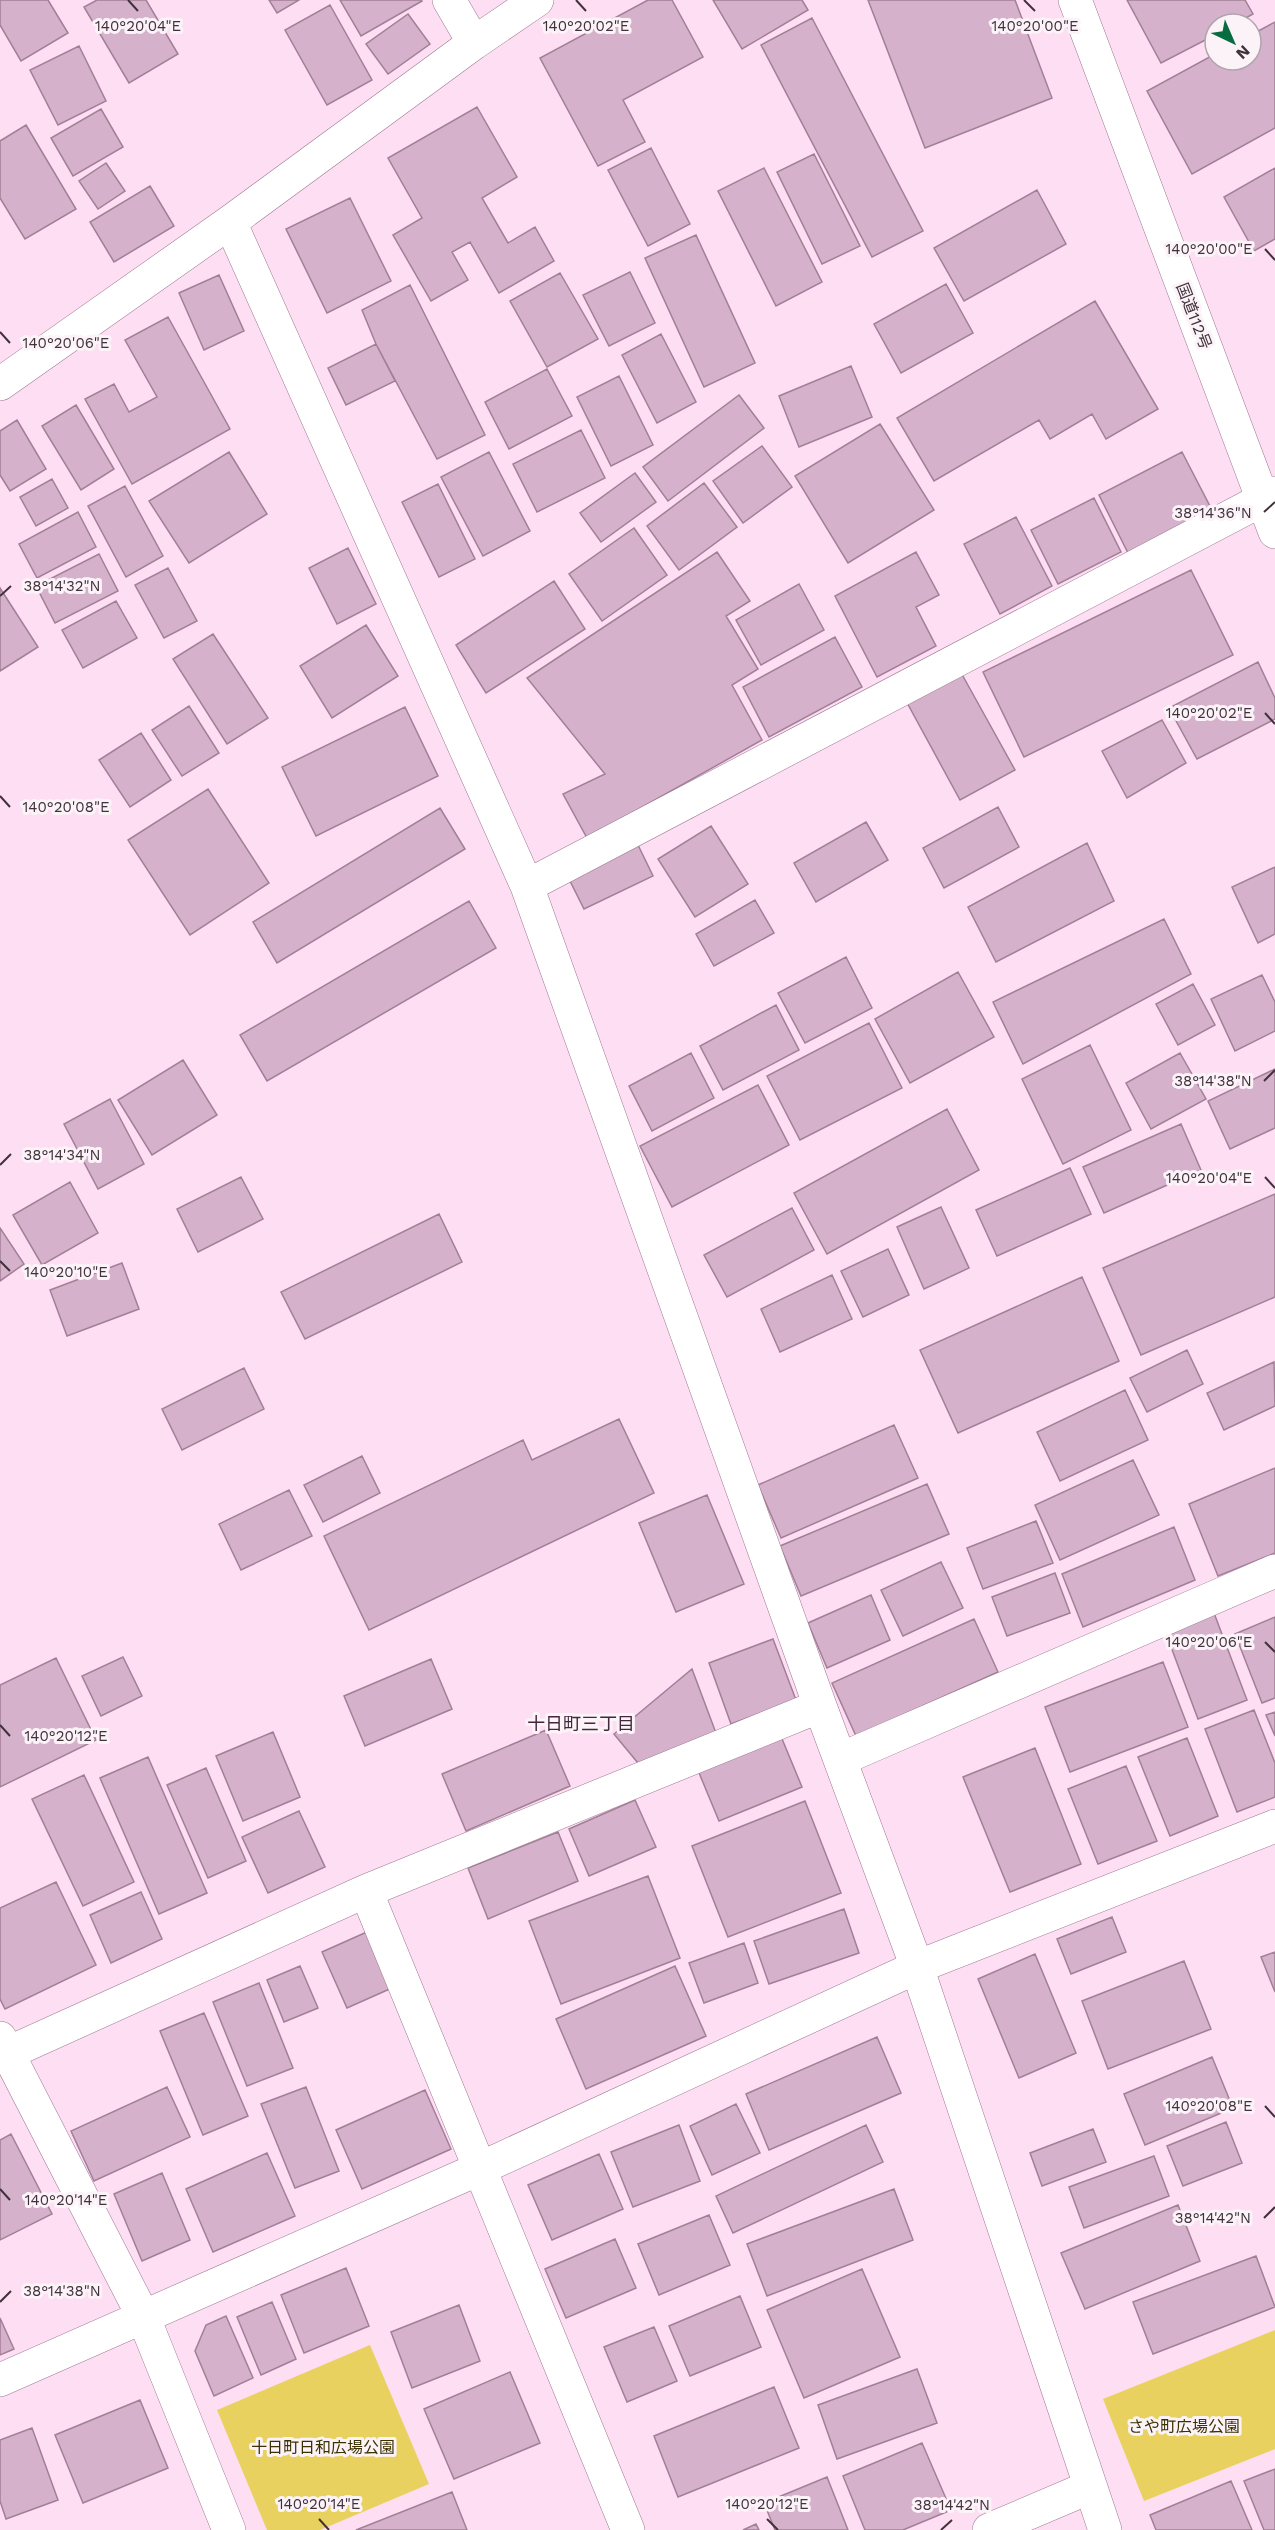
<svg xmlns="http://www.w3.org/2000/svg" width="1275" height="2530" viewBox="0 0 1275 2530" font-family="'Work Sans','Noto Sans JP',sans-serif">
<rect width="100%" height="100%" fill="#fddef3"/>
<!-- green -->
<path fill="#e9d15f" d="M1275 2330V2449L1144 2501 1103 2399Z
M370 2345 429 2484 320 2530H267L217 2410Z"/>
<!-- building -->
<path fill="#d6b1cb" stroke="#a27f97" stroke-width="1.5" d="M0 0H48L68 33 21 61 0 25Z
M97 0H146L178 54 129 83 84 7Z
M269 0H299L277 13Z
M340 0H421L422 1 361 36Z
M648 0H672L703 57 623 100 645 142 598 166 540 58Z
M713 0H802L808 10 742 49Z
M868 0H1015L1052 98 925 148Z
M1127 0H1245L1253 14 1235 24H1215V35L1161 63Z
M330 5 372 80 327 105 285 30Z
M408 14 430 44 388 74 366 44Z
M812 18 923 231 872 257 761 45Z
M1275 22V128L1192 174 1147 91 1215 54V60H1251V35Z
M79 46 106 101 58 125 30 70Z
M477 107 517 177 482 198 508 243 535 227 554 261 499 293 470 242 452 252 468 280 431 301 393 235 422 218 388 158Z
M101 109 123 147 73 176 51 138Z
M26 125 76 209 25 239 0 198V141Z
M651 148 690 224 648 246 608 170Z
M814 154 860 246 822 264 777 172Z
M106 163 125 191 98 209 79 181Z
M764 168 822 282 776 306 718 191Z
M1275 168V239L1254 251 1224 197Z
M150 186 174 226 114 262 90 222Z
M1037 190 1066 244 964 301 934 248Z
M350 198 391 281 327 313 286 229Z
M696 235 755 363 704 387 645 258Z
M630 272 655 323 609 346 583 295Z
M560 273 598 339 547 367 510 301Z
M219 275 244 331 204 350 179 293Z
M946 284 973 333 901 373 874 324Z
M410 285 485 435 437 459 376 344 362 310Z
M1095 301 1158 409 1106 439 1092 414 1050 439 1039 420 934 481 897 418Z
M168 317 230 429 132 484 85 399 114 384 129 412 157 397 125 340Z
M661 334 696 402 657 423 622 355Z
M376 344 395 381 346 405 328 368Z
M851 366 872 417 799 447 779 396Z
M547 369 572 416 509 449 485 402Z
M619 376 653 445 611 466 577 397Z
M739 395 764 428 668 501 643 467Z
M76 405 114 469 81 490 42 426Z
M17 420 46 469 10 491 0 475V431Z
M880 424 934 510 848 563 795 476Z
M581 430 605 478 537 512 513 464Z
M762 446 792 487 743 523 713 481Z
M229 452 267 514 189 563 149 501Z
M489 452 530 531 483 556 441 477Z
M1182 452 1212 510 1128 553 1099 495Z
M635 473 656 502 601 542 580 513Z
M52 479 68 508 36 526 20 497Z
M704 483 737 527 679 570 647 526Z
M438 484 475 559 439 577 402 502Z
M125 486 163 556 126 577 88 506Z
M1094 498 1121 552 1058 584 1031 530Z
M78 512 96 547 37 578 19 544Z
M1016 517 1052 586 1000 614 964 544Z
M634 528 667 575 602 621 569 574Z
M348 548 376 604 337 624 309 568Z
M717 552 750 601 726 616 758 669 732 685 762 740 587 838 563 794 605 774 527 678Z
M916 552 939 595 916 607 936 646 877 677 835 596Z
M99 554 118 591 55 623 36 586Z
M168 568 197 621 164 638 135 585Z
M1191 570 1233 655 1024 757 983 672Z
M554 581 585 629 486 693 456 645Z
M799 584 824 630 761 665 736 620Z
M0 588 38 647 0 671Z
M116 601 137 638 83 668 62 630Z
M366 625 398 676 332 718 300 666Z
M213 634 268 718 227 744 173 659Z
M835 637 862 687 769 737 743 687Z
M1258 662 1275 698V719L1197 759 1169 708Z
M959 669 1015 770 960 800 905 699Z
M189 706 219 753 182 776 152 730Z
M405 707 438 776 316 836 282 767Z
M1162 720 1186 763 1127 798 1102 751Z
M141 733 171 780 130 807 99 760Z
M208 789 269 883 190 935 128 840Z
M998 807 1019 847 944 888 923 848Z
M440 808 465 849 277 963 253 922Z
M866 822 888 860 816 902 794 863Z
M711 826 748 884 695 917 658 859Z
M1087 843 1114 901 996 962 968 907Z
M638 845 653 876 584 909 569 879Z
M1275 867V934L1258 943 1232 887Z
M755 900 774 933 714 966 696 934Z
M469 901 496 948 267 1081 240 1035Z
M1164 919 1191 974 1023 1064 993 1002Z
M846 957 872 1008 805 1043 778 993Z
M958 972 994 1037 910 1083 875 1019Z
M1262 975 1275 1002V1031L1235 1051 1211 999Z
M1193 984 1215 1025 1178 1045 1156 1004Z
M776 1005 799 1050 723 1090 700 1046Z
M869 1023 902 1088 800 1140 767 1076Z
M1090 1045 1131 1130 1063 1164 1022 1079Z
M691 1053 714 1098 652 1131 629 1086Z
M1180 1053 1206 1099 1151 1129 1126 1083Z
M183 1060 217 1115 152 1155 118 1100Z
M1275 1069V1128L1230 1149 1208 1101Z
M758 1085 789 1145 672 1207 640 1146Z
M110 1099 144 1164 98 1189 64 1124Z
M947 1109 979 1170 827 1254 794 1193Z
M1181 1124 1201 1170 1104 1213 1083 1167Z
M1070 1168 1091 1214 997 1256 976 1210Z
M241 1177 263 1219 198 1252 177 1209Z
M70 1182 98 1233 42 1265 13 1215Z
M1275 1194V1297L1141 1355 1103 1268Z
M941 1207 969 1268 924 1289 897 1227Z
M792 1208 814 1250 727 1297 704 1255Z
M439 1214 462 1262 305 1339 281 1292Z
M0 1228 24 1264 0 1281Z
M888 1249 909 1295 863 1317 841 1271Z
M122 1263 139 1309 67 1336 50 1290Z
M832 1275 852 1319 780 1352 761 1309Z
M1082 1277 1119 1361 958 1433 920 1350Z
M1187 1350 1203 1384 1147 1412 1130 1378Z
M1274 1362 1275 1406 1224 1430 1207 1393Z
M244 1368 264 1409 182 1450 162 1409Z
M1125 1390 1148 1440 1060 1481 1037 1432Z
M619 1419 654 1493 369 1630 324 1536 523 1440 532 1460Z
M894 1425 918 1478 781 1538 758 1485Z
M362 1456 380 1493 323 1522 304 1485Z
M1133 1460 1159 1515 1060 1560 1035 1505Z
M1275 1468V1553L1218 1576 1189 1504Z
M927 1484 949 1534 801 1596 780 1546Z
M289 1490 312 1536 241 1570 219 1524Z
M707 1495 744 1584 676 1612 639 1523Z
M1036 1521 1053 1563 983 1589 967 1548Z
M1174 1527 1195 1580 1083 1627 1062 1574Z
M941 1562 963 1608 903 1636 881 1590Z
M1055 1573 1070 1613 1007 1636 992 1597Z
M871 1595 890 1640 827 1668 808 1623Z
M1214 1613 1247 1700 1198 1719 1165 1631Z
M1275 1617V1698L1262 1703 1235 1634Z
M974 1619 998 1672 856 1736 832 1683Z
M773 1639 796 1700 731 1724 709 1663Z
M123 1657 142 1696 101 1716 82 1676Z
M56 1658 96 1740 0 1787V1685Z
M431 1659 452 1709 365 1746 344 1696Z
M1163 1662 1188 1727 1070 1772 1045 1707Z
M692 1669 716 1733 638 1763 614 1734Z
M1254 1710 1275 1763V1797L1237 1812 1205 1729Z
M1275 1712V1736L1266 1715Z
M546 1730 570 1786 466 1831 442 1774Z
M273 1732 300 1797 243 1821 216 1756Z
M780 1734 802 1787 719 1821 697 1768Z
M1187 1738 1218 1816 1170 1836 1138 1757Z
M1035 1748 1081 1864 1010 1892 963 1777Z
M148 1757 207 1893 159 1914 100 1778Z
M1126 1766 1157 1841 1098 1864 1068 1789Z
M206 1768 246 1861 208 1878 167 1785Z
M84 1775 134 1882 83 1906 32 1799Z
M635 1800 656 1847 589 1876 569 1829Z
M805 1801 841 1893 728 1937 692 1846Z
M299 1811 325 1867 268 1893 242 1837Z
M558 1832 578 1881 488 1919 468 1868Z
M648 1876 680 1958 561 2004 529 1921Z
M56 1882 96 1965 5 2009 0 1999V1908Z
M141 1892 162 1939 111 1963 90 1915Z
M844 1909 859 1953 769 1984 754 1941Z
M1112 1917 1126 1952 1071 1974 1057 1939Z
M369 1931 394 1987 347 2008 322 1952Z
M744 1943 758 1983 704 2003 689 1963Z
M1275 1952V1992L1261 1957Z
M1035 1954 1076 2053 1019 2078 978 1979Z
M1184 1961 1211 2029 1108 2069 1082 2001Z
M300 1966 318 2008 284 2022 267 1980Z
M675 1966 706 2036 586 2089 556 2019Z
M259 1983 293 2068 247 2086 213 2002Z
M204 2013 248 2116 203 2135 160 2031Z
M877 2037 901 2093 769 2150 746 2094Z
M1212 2057 1233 2108 1145 2145 1124 2094Z
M167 2087 190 2137 94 2181 71 2131Z
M306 2087 339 2171 295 2188 261 2104Z
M425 2090 451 2149 362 2189 336 2130Z
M736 2104 760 2153 712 2175 690 2126Z
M1226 2122 1242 2163 1183 2186 1167 2146Z
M679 2125 700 2181 633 2207 611 2152Z
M866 2125 883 2162 733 2233 716 2196Z
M1093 2129 1106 2162 1042 2186 1030 2153Z
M11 2134 52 2214 0 2240V2140Z
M267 2153 295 2216 213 2252 186 2189Z
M599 2154 623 2209 552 2240 528 2185Z
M1154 2156 1169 2196 1084 2228 1069 2187Z
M162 2173 190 2240 142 2261 114 2194Z
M894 2189 913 2240 767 2296 747 2244Z
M1178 2205 1200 2261 1085 2309 1061 2253Z
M709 2215 730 2265 659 2295 638 2244Z
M615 2239 636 2288 566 2318 545 2269Z
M1256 2256 1275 2307 1153 2354 1133 2302Z
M346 2268 369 2326 304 2353 281 2295Z
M862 2269 900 2357 804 2398 767 2310Z
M740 2296 761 2347 690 2376 669 2326Z
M272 2302 296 2359 261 2375 237 2317Z
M459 2305 480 2361 412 2388 391 2332Z
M226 2316 253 2378 214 2396 195 2351 206 2325Z
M0 2318 14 2349 0 2355Z
M654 2327 677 2381 627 2402 604 2347Z
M917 2369 937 2423 837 2459 818 2405Z
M510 2372 540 2443 454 2479 424 2409Z
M774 2387 799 2448 678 2497 654 2436Z
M140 2400 168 2468 83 2503 55 2435Z
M32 2428 58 2500 6 2519 0 2501V2440Z
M922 2443 951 2510 903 2530H865L843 2476Z
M1275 2469V2530H1264L1244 2481Z
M827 2477 848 2530H775L764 2503Z
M1231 2481 1252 2530H1156L1150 2515Z
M452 2492 467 2530H356Z
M756 2524 759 2530H743Z"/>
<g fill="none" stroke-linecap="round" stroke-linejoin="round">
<!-- minor casing -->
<g stroke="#9d7a93" stroke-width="34">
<path id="minor" d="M449 0 474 43
M230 222 527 886 820 1706 917 1967 1105 2530
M0 384 230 222 474 43 537 0
M527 886 1275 493
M841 1759 1275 1571
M366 1891 628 2530
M0 2038 143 2316 229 2530
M8 2053 366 1891 820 1706
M0 2380 481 2168 917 1967 1275 1826
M989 2530 1090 2487"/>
</g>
<!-- highway casing -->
<g stroke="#9d7a93" stroke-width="34">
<path id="highway" d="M1075 0 1275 532"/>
</g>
<!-- minor -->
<use href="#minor" stroke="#fff" stroke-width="33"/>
<!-- highway -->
<use href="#highway" stroke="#fff" stroke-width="33"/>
</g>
<!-- ticks -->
<path fill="none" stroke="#40313b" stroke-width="2" d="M128 0 138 11M576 0 586 11M1024 0 1035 11M1265 249 1275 260M0 332 10 343M1264 512 1275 502M0 596 11 586M1265 713 1275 724M0 796 10 807M1264 1081 1275 1070M0 1165 11 1154M1265 1177 1275 1188M0 1261 10 1271M1265 1642 1275 1652M0 1725 10 1736M1265 2106 1275 2117M0 2189 10 2200M1264 2218 1275 2207M0 2302 11 2291M319 2519 329 2530M767 2519 778 2530M941 2530 952 2520"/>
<g text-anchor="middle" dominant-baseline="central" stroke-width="6" stroke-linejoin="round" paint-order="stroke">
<!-- street labels -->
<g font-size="16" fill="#40313b" stroke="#fbf3f8">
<text transform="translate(1194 316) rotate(69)">国道112号</text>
</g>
<!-- park labels -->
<g font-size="16" fill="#3b3100" stroke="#fbf3f8">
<text x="1184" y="2426">さや町広場公園</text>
<text x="323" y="2447">十日町日和広場公園</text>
</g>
<!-- neighbourhood labels -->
<g font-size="18" fill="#44273c" stroke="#fbf3f8">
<text x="581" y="1723">十日町三丁目</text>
</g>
</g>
<g font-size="15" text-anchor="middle" fill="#40313b" stroke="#fbf3f8" stroke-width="6" stroke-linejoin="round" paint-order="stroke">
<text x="138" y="31">140°20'04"E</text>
<text x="586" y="31">140°20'02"E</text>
<text x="1035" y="31">140°20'00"E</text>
<text x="1209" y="254">140°20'00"E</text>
<text x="66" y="348">140°20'06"E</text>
<text x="1213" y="518">38°14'36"N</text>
<text x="62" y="591">38°14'32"N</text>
<text x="1209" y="718">140°20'02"E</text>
<text x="66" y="812">140°20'08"E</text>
<text x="1213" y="1086">38°14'38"N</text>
<text x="62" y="1160">38°14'34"N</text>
<text x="1209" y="1183">140°20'04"E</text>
<text x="66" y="1277">140°20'10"E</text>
<text x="1209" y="1647">140°20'06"E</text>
<text x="66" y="1741">140°20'12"E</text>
<text x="1209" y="2111">140°20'08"E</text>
<text x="66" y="2205">140°20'14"E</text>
<text x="1213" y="2223">38°14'42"N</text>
<text x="62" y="2296">38°14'38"N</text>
<text x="319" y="2509">140°20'14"E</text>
<text x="767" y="2509">140°20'12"E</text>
<text x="952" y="2510">38°14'42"N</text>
</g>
<!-- north arrow -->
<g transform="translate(1233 42) rotate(136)"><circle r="28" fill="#fbf3f8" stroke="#b0a5ac" stroke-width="1.5"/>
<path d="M0-4.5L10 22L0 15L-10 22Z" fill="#086c41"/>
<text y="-9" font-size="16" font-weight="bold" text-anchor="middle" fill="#40313b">N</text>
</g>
</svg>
